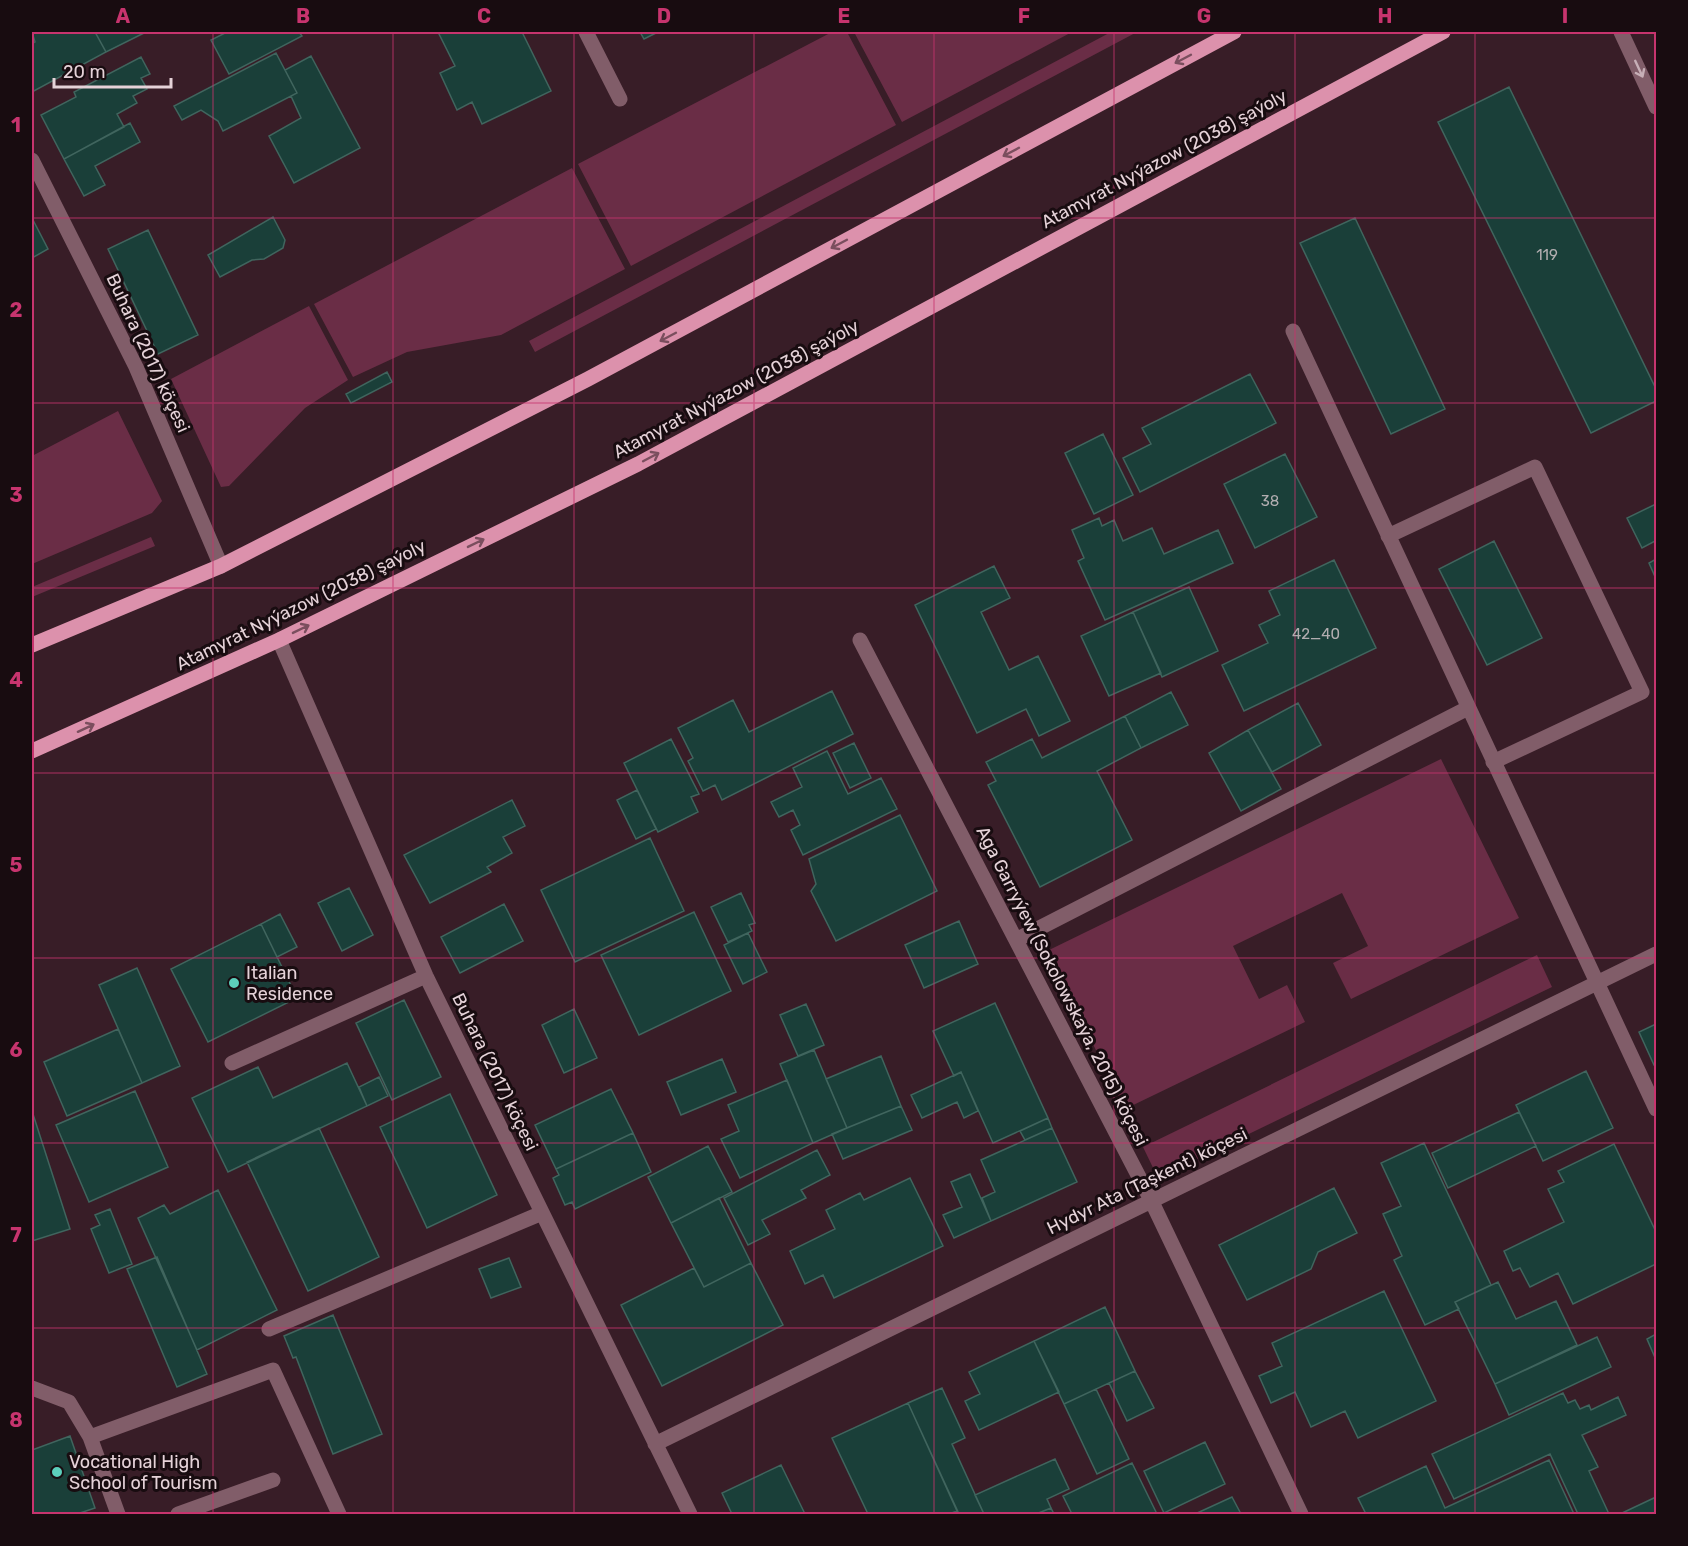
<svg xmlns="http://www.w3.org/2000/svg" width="1688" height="1546" viewBox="0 0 1688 1546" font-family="Rubik,sans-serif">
<rect width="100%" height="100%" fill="#381d27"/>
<!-- green -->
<path fill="#6a2d46" d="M832 32H847L896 125 631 266 578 164Z
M854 32H1072L902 122Z
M1111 32H1137L535 352 529 341Z
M572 168 625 269 501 335 407 352 353 377 314 304Z
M309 306 348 380 305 408 229 486 221 487 171 379Z
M118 411 162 501 152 513 32 564V456Z
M151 537 155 546 32 597V587Z
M1441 759 1519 918 1351 999 1333 963 1368 946 1342 893 1233 946 1259 999 1287 985 1305 1022 1125 1109 1047 951Z
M1537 955 1552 987 1158 1178 1143 1147Z"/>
<!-- building -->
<path fill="#1a3f39" stroke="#40655e" stroke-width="1.5" d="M32 32H95L106 52 32 92V44L35 42Z
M95 32H146L106 52Z
M227 32H299L302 36 229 74 211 40Z
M438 32H522L551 91 482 124 472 102 457 110 440 73 455 66Z
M640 32H658L644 39Z
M276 53 297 93 223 131 218 121 201 110 182 120 174 106Z
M311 56 360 148 294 183 269 136 301 118 291 96 297 93 285 70Z
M141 57 150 74 141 78 147 89 133 96 137 103 117 114 124 127 64 159 41 115 76 97 74 92Z
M1509 87 1656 389V401L1591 433 1438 122Z
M130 123 140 142 95 166 105 185 84 196 64 159Z
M273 217 285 240 283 248 264 259 252 260 220 277 208 255Z
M32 218 48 249 32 258Z
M1355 218 1445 409 1391 434 1300 243Z
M148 230 198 335 158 354 108 249Z
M387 372 392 382 351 403 346 394Z
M1250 374 1276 423 1140 492 1123 458 1151 444 1142 428Z
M1103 434 1133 495 1094 514 1065 453Z
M1285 454 1317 517 1255 548 1224 484Z
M1656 504V543L1655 541 1642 548 1627 518Z
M1099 518 1102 526 1114 520 1123 541 1152 528 1164 554 1218 530 1233 563 1105 620 1078 561 1084 558 1072 530Z
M1494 541 1542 638 1487 665 1439 569Z
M1656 559V579L1649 563Z
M1334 560 1376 648 1244 711 1222 665 1268 643 1259 625 1280 615 1269 591Z
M994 566 1010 598 981 612 1009 670 1038 656 1070 721 1039 736 1026 709 977 733 915 605Z
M1189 587 1218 651 1162 677 1133 612Z
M1133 612 1161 673 1109 696 1081 636Z
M832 691 853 734 722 800 715 785 703 791 688 761 693 758 678 728 733 700 749 732Z
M1171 692 1188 725 1141 748 1125 716Z
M1298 703 1321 745 1272 772 1248 730Z
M1125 716 1141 748 1097 771 1132 840 1040 887 988 785 996 781 986 762 1032 739 1042 758Z
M1248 730 1281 789 1241 811 1209 753Z
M671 739 699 794 691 797 698 812 658 832 624 763Z
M854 743 871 778 850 788 833 753Z
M827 751 848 794 881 778 897 809 803 855 791 830 800 825 793 810 779 817 771 802 802 787 793 768Z
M637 790 656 829 636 839 617 800Z
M512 800 525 826 503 837 512 853 487 867 491 872 430 903 404 855Z
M900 815 937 891 836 941 811 891 816 884 809 859Z
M650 838 684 911 575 962 541 890Z
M349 888 373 935 342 951 318 903Z
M741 893 755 923 749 925 752 931 728 942 711 907Z
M504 904 523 941 460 973 441 937Z
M694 912 731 991 639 1035 601 955Z
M280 914 297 947 277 957 261 924Z
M959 921 978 964 924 988 905 945Z
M261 924 297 998 208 1042 171 969Z
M748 933 767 972 743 984 724 945Z
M137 968 180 1066 142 1083 99 985Z
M404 1000 441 1077 392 1100 356 1023Z
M995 1003 1048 1118 993 1143 961 1072 954 1076 933 1031Z
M806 1004 824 1045 798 1056 780 1015Z
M574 1009 597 1058 564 1073 542 1025Z
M1656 1024V1064L1654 1065 1639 1032Z
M118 1029 142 1083 67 1116 44 1062Z
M814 1050 847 1128 813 1143 780 1064Z
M881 1056 901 1106 847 1128 826 1079Z
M722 1059 736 1092 681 1115 667 1082Z
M347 1063 367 1106 228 1172 192 1098 258 1067 273 1098Z
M1586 1071 1613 1128 1543 1161 1516 1105Z
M961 1072 978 1111 964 1118 957 1102 922 1118 911 1095Z
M379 1077 388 1096 367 1106 359 1087Z
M787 1080 813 1143 740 1178 721 1139 739 1131 728 1105Z
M611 1089 633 1133 556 1169 535 1125Z
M135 1091 168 1167 89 1202 56 1125Z
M450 1094 497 1195 427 1228 380 1127Z
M901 1106 912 1130 843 1159 832 1134Z
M32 1111 70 1229 32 1241Z
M1519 1112 1536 1146 1448 1188 1432 1153Z
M1048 1118 1052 1128 1025 1140 1020 1131Z
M319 1128 379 1257 308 1291 247 1162Z
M1052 1128 1077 1182 991 1221 982 1198 995 1192 981 1160Z
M633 1133 651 1172 575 1209 572 1202 565 1205 553 1178 559 1175 556 1169Z
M1424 1143 1491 1285 1455 1302 1459 1309 1425 1325 1394 1260 1402 1256 1383 1214 1401 1206 1381 1163Z
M1614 1144 1656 1232V1264L1573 1304 1558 1273 1530 1287 1520 1268 1513 1271 1504 1251 1564 1222 1548 1189 1564 1182 1558 1171Z
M708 1146 732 1192 671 1223 648 1177Z
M817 1150 830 1175 801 1190 806 1198 762 1220 770 1234 748 1245 724 1198Z
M970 1174 991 1221 954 1238 943 1215 962 1207 951 1182Z
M910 1178 943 1246 834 1298 823 1275 805 1284 790 1251 835 1229 826 1210 860 1193 864 1200Z
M1334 1188 1357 1233 1318 1252 1311 1269 1247 1300 1219 1245Z
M218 1190 277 1310 197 1350 138 1218 164 1205 170 1214Z
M719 1198 751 1263 704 1287 671 1223Z
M110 1209 132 1264 109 1273 91 1229 100 1225 95 1215Z
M157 1257 207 1374 177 1387 127 1269Z
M509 1258 521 1287 491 1298 479 1269Z
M751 1263 783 1325 662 1386 621 1305 694 1268 704 1287Z
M1498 1282 1516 1319 1556 1301 1577 1345 1495 1384 1455 1302Z
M1384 1291 1436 1401 1358 1438 1345 1411 1311 1427 1295 1392 1271 1403 1259 1376 1282 1366 1272 1343Z
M1105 1307 1135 1371 1064 1404 1034 1341Z
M333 1315 382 1434 333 1454 296 1357 293 1358 284 1336Z
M1656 1334V1360L1647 1339Z
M1597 1337 1611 1367 1509 1415 1495 1384Z
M1034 1341 1059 1392 979 1430 965 1401 980 1394 969 1372Z
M1135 1371 1154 1408 1127 1421 1109 1383Z
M942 1388 965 1438 952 1444 984 1514H959L908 1403Z
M1096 1389 1129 1459 1097 1474 1064 1404Z
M1563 1393 1568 1403 1575 1400 1580 1409 1589 1405 1591 1410 1618 1397 1626 1415 1582 1435 1598 1467 1589 1471 1609 1514H1578L1550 1454 1454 1499 1432 1454Z
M908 1403 957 1511 949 1514H868L832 1438Z
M70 1436 95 1508 77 1514H32V1450Z
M1205 1442 1225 1484 1164 1513 1144 1471Z
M1055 1459 1069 1489 1047 1499 1051 1508 1036 1514H984L975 1495Z
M1549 1460 1574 1514H1366L1358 1498 1426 1466 1445 1508Z
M1132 1463 1157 1514H1072L1063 1496Z
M781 1465 805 1514H732L722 1493Z
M1232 1497 1241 1514H1195Z
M1656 1497V1514H1620Z
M1051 1508 1054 1514H1036Z"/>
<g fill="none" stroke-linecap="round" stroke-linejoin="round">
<!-- minor -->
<path stroke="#815d69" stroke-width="15" d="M586 32 620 99
M1621 32 1656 107
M32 160 136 367 221 566
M1293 331 1656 1109
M1388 536 1535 467 1642 692 1493 762
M279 640 426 976 690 1514
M860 640 1151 1200 1301 1514
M1016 940 1468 708
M232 1063 426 976
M269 1329 542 1213
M32 1388 69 1402 90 1437 118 1514
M90 1437 273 1370 339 1514
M655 1444 1656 954
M178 1514 273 1480"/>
<!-- major -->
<path stroke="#dc91ac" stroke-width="15" d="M32 645 221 566 588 379 1234 32
M32 751 279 640 638 464 1443 32"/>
</g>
<!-- one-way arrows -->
<defs><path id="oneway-shaft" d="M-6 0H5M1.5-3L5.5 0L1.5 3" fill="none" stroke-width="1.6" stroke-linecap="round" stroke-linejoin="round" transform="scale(1.5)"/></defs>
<g stroke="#7a4e5e">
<use href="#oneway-shaft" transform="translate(1183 59) rotate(152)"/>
<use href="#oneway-shaft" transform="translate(1011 152) rotate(152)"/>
<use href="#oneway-shaft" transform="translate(839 244) rotate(152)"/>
<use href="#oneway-shaft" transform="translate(668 337) rotate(152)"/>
<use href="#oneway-shaft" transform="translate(651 457) rotate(-28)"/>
<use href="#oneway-shaft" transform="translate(476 543) rotate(-26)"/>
<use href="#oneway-shaft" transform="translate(301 629) rotate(-26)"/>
<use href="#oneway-shaft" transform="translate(86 728) rotate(-25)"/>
</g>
<use stroke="#c7afb7" href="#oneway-shaft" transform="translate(1639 69) rotate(65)"/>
<!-- grid -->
<path fill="none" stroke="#c7346e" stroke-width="1.5" stroke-opacity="0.55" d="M213 32V1514M393 32V1514M574 32V1514M754 32V1514M934 32V1514M1114 32V1514M1295 32V1514M1475 32V1514M32 218H1656M32 403H1656M32 588H1656M32 773H1656M32 958H1656M32 1143H1656M32 1328H1656"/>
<!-- markers -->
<g fill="#5ccebb" stroke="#180c10" stroke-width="2">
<circle cx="234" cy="983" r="6"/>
<circle cx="57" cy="1472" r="6"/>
</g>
<g text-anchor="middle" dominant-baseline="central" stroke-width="6" stroke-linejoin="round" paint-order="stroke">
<!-- number labels -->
<g font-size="15" fill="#b2adb0">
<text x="1547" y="255">119</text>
<text x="1270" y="501">38</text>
<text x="1316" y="634">42_40</text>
</g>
<!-- street labels -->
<g font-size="18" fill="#e5d2d8" stroke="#180c10">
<text transform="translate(1164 159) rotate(-28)">Atamyrat Nyýazow (2038) şaýoly</text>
<text transform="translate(148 353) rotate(65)">Buhara (2017) köçesi</text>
<text transform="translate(736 389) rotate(-28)">Atamyrat Nyýazow (2038) şaýoly</text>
<text transform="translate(301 605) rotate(-26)">Atamyrat Nyýazow (2038) şaýoly</text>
<text transform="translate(1062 986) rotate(63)">Aga Garryýew (Sokolowskaýa, 2015) köçesi</text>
<text transform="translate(495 1072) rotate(64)">Buhara (2017) köçesi</text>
<text transform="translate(1147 1181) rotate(-26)">Hydyr Ata (Taşkent) köçesi</text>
</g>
<!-- poi labels -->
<g font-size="18" fill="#e5d2d8" stroke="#180c10" text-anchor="start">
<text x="246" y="973">Italian<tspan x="246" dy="21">Residence</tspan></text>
<text x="69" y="1462">Vocational High<tspan x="69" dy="21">School of Tourism</tspan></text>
</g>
</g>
<!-- border -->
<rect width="1688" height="1546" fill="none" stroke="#180c10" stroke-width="66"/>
<!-- scale -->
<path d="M54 78v9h117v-9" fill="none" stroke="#e5d2d8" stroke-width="3"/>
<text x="63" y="78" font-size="18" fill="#e5d2d8" stroke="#180c10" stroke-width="4.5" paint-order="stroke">20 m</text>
<rect x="33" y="33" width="1622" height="1480" fill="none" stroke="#c7346e" stroke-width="2"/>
<g font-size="20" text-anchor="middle" font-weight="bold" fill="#c7346e">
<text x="123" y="23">A</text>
<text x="303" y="23">B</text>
<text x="484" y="23">C</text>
<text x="664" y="23">D</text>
<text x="844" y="23">E</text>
<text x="1024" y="23">F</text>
<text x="1204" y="23">G</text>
<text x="1385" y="23">H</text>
<text x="1565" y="23">I</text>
<text x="16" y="132">1</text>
<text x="16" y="317">2</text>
<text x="16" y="502">3</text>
<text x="16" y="687">4</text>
<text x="16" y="872">5</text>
<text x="16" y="1057">6</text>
<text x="16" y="1242">7</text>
<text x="16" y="1427">8</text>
</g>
</svg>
